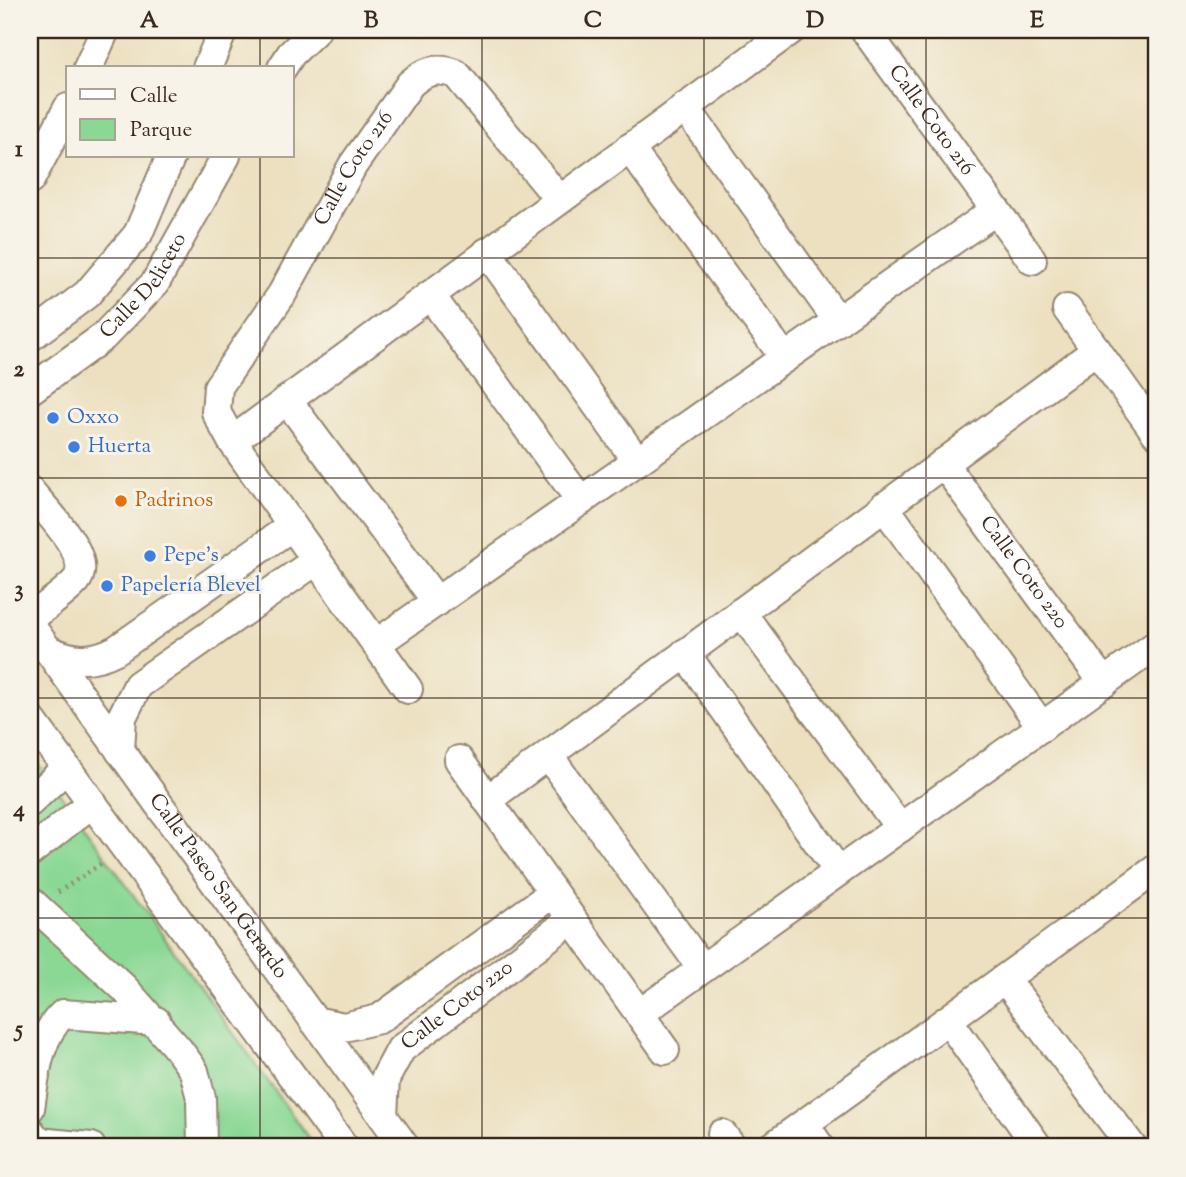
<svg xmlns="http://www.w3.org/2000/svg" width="1186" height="1177" viewBox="0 0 1186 1177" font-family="'Sorts Mill Goudy',serif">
<rect width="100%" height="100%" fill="#f7f3e8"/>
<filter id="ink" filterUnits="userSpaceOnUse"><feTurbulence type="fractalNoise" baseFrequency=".0143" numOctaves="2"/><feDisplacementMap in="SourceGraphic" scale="14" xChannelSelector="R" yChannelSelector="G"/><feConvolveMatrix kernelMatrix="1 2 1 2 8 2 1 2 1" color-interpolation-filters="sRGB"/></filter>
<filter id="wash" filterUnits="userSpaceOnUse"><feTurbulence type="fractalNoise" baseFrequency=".00686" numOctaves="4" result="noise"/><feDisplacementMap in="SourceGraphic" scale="28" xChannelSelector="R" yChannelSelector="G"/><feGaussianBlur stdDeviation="1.57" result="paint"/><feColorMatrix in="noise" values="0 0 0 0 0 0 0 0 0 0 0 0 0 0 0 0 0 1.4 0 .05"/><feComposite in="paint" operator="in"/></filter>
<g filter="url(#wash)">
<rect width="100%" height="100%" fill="#ece0c0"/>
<!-- green -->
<path fill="#8bd895" stroke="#63815a" stroke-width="2" d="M30 752 275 1091 315 1147H30Z"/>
</g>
<g filter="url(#ink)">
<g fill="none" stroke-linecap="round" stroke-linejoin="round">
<!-- minor casing -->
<g stroke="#94856f" stroke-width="32">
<g id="minor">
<path id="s1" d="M865 30 1032 260"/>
<path d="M88 68 105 30"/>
<path d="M207 68 223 30"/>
<path d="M282 68 291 54 316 30"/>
<path d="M685 107 838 321"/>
<path d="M629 148 785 358"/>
<path d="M30 180 68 108"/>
<path d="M487 252 637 461"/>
<path d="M430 295 581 501"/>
<path d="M1067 309 1156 433"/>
<path d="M30 337 87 294 138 234 171 156"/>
<path id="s2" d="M30 390 103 337 155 283 226 156"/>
<path d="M287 400 437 602"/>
<path d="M232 441 791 30"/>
<path id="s3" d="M943 463 1104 683"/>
<path d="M30 491C45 510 95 557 76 581 63 595 44 607 30 619"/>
<path d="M884 506 1042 727"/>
<path d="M741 612 900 828"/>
<path id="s4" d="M30 625 405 1147"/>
<path d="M376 644 996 210"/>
<path d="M48 650C73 661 91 663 116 650L292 526"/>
<path d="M685 653 838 871"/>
<path id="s5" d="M408 689 232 441 216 412 218 387 282 294 353 165 410 84C424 71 437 67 456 74L559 199"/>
<path d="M30 718 344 1147"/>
<path d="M120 751 122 717 138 685 317 560"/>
<path d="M548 755 702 968"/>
<path d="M459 760 665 1050"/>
<path d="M487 800 1097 350"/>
<path d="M30 802 66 768"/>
<path d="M30 852 92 803"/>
<path d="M30 901 124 988 178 1049 194 1071 201 1098 202 1147"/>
<path d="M1005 979 1132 1147"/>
<path d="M639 1014 1156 645"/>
<path d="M948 1020 1038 1147"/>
<path d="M314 1021 344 1027 379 1019 553 893"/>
<path d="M30 1108C35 1076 38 1037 63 1014L156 1021"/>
<path id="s6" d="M383 1116 385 1079 401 1049 572 919"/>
<path d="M804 1124 820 1147"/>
<path d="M30 1131 38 1142 91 1147"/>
<path d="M722 1134 732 1147"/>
<path d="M772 1147 1156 869"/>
</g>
</g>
<!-- path -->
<path stroke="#94856f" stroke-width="4.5" stroke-dasharray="2 5" stroke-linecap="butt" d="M58 892 104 862"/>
<!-- minor -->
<use href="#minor" stroke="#fff" stroke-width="28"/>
</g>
</g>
<!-- grid -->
<path fill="none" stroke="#3b2a1e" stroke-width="2" stroke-opacity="0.55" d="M260 30V68M482 30V1147M704 30V1147M926 30V1147M260 156V1147M30 258H1156M30 478H1156M30 698H1156M30 918H1156"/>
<!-- markers -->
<g fill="#3f7fe0" stroke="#f7f3e8" stroke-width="2.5">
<circle cx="53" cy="418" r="7"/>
<circle cx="74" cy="447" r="7"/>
<circle cx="150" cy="556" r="7"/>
<circle cx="107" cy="586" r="7"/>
</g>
<circle fill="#e8710a" stroke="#f7f3e8" stroke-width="2.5" cx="121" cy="501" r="7"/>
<g text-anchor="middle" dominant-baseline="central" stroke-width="6" stroke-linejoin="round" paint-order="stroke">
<!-- street labels -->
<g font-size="21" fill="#3b2a1e" stroke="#f7f3e8">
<text stroke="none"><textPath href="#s1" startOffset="112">Calle Coto 216</textPath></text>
<text stroke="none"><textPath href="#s5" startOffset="620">Calle Coto 216</textPath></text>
<text stroke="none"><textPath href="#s2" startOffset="156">Calle Deliceto</textPath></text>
<text stroke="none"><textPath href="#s3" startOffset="136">Calle Coto 220</textPath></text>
<text stroke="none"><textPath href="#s4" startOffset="322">Calle Paseo San Gerardo</textPath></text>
<text stroke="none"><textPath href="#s6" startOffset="142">Calle Coto 220</textPath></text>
</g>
<!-- shop labels -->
<g font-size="21" fill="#366cbe" stroke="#f7f3e8" text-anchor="start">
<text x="67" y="418">Oxxo</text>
<text x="88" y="447">Huerta</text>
<text x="164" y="556">Pepe's</text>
<text x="121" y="586">Papelería Blevel</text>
</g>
<!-- food labels -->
<g font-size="21" fill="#c56008" stroke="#f7f3e8" text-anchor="start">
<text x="135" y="501">Padrinos</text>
</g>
</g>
<!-- margin -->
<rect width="1186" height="1177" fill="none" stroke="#f7f3e8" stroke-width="77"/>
<!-- legend -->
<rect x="66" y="66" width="228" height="91" fill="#f7f3e8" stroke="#aca397" stroke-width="2"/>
<rect x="80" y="89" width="35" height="10" fill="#ffffff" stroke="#aca397" stroke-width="2"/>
<text x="130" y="102" font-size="21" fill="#3b2a1e">Calle</text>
<rect x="80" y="119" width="35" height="21" fill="#8bd895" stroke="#aca397" stroke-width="2"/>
<text x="130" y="136" font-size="21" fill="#3b2a1e">Parque</text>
<rect x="38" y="38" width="1110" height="1100" fill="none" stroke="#3b2a1e" stroke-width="2.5"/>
<g font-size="23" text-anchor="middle" font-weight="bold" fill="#3b2a1e">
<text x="149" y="27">A</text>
<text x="371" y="27">B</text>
<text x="593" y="27">C</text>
<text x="815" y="27">D</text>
<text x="1037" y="27">E</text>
<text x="19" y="156">1</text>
<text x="19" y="376">2</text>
<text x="19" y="596">3</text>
<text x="19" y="816">4</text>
<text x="19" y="1036">5</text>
</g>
</svg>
